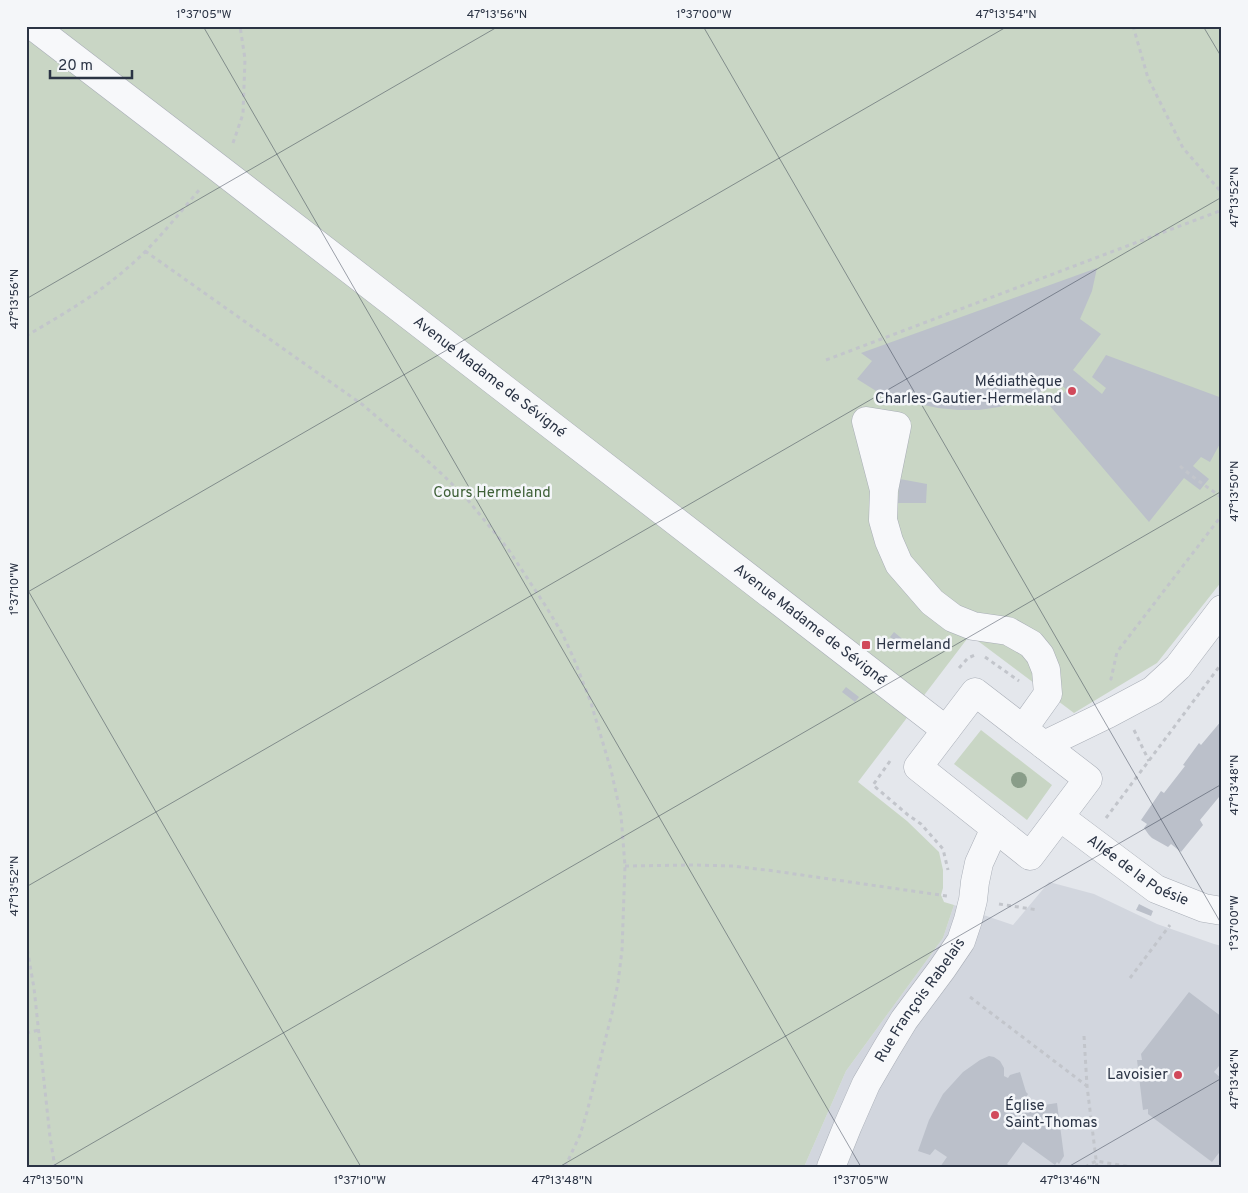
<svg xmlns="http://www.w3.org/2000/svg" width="1248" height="1193" viewBox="0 0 1248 1193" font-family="Overpass,sans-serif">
<rect width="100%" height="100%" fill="#e4e7ec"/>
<!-- built -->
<path fill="#d2d6de" d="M1049 882 1094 894 1157 924 1214 944 1222 946V1167H804L846 1071 943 938 954 905 1013 925Z"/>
<!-- green -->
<path fill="#c9d6c5" d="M26 26H1222V581L1157 663 1074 713 970 635 858 782 907 821 939 852 943 870V888L941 895 944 902 954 905 943 938 846 1071 804 1167H26Z
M981 730 1052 785 1027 820 954 764Z"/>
<!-- building -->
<path fill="#bbc0ca" d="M1097 268 1092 291 1080 319 1101 334 1073 370 1102 394 1106 388 1092 377 1106 355 1222 398V440L1210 462 1201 457 1193 466 1209 479 1200 490 1184 478 1149 522 1050 406 1067 390 1058 382 1040 392 1013 403 999 407 979 410H958L938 408 900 400 881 394 857 379 872 361 861 353Z
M900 479 927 484 926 503H898Z
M894 632 906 642 903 647 890 637Z
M846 687 859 697 855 702 842 692Z
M1222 720V798L1219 797 1200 820 1203 825 1181 852 1171 844 1168 847 1152 838 1149 835 1144 828 1147 824 1141 820 1161 791 1164 793 1185 766 1183 765 1199 743 1201 745Z
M1139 904 1153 911 1151 916 1136 910Z
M1189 992 1222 1017V1068L1219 1066 1214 1072 1222 1079V1149L1212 1162 1148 1114V1109L1143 1110 1137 1060H1142L1141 1054Z
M989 1056 994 1057 1000 1061 1004 1068V1076L1008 1078 1010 1075 1020 1072 1026 1092 1028 1094 1024 1100 1037 1110 1042 1103 1044 1105 1057 1103 1064 1156 1059 1164 1057 1162 1055 1165 1023 1142 1007 1164 1012 1167H940L947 1157 935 1149 930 1155 918 1151 929 1120 943 1094 963 1072 980 1060Z"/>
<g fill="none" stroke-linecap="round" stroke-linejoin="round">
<!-- minor casing -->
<g stroke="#a9aeb7" stroke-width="29">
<g id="minor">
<path id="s1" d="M33 26 217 167 946 730"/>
<path d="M884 490 866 421 897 426 884 490 883 520 889 541 899 564 932 602 953 618 973 626 1008 631 1031 644 1040 655 1046 670 1048 694 1023 729"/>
<path d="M975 692 1088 779 1030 856 918 767Z"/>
<path d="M1044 745 1108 714 1153 690 1178 667 1222 609"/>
<path id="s2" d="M1060 817 1156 889 1204 908 1222 911"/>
<path id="s3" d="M831 1167 848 1125 866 1084 887 1048 904 1020 942 969 961 941 968 920 973 900 975 882 979 863 995 828"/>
</g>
</g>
<!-- path -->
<path stroke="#c2c5cb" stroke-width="3" stroke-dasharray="4 4" stroke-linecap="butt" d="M1133 26 1148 78 1183 148 1222 193
M233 143 243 114 245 59 240 26
M145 251 363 405 418 452 444 476 467 499 508 549 545 605 562 633 574 659 591 703 611 770 621 815 625 866 622 950 618 983 612 1013 587 1112 580 1135 565 1167
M26 336C60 316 95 296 125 270 153 247 176 217 200 189
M826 360 1222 210
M1180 466C1193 478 1208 487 1222 498
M985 657 1019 681
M959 668 968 658 975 655
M1110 680 1111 679 1117 652 1222 515
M1134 730 1149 761
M890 761 873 785 908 815 921 824 943 849 948 870
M1106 818 1222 663
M625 866 692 865 733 866 774 871 947 896
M999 904 1038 910
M26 942 34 988 50 1137 55 1167
M1130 978 1170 925
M970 997 1087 1086
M26 1033 39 1030
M1084 1036 1087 1086 1097 1167
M1085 1167 1096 1161 1131 1167"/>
<!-- minor -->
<use href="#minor" stroke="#f7f8fa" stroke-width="28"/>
</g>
<!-- trees -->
<circle fill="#899d89" cx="1019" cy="780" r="8"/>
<!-- ticks -->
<path fill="none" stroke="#2b3445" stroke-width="1" stroke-opacity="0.45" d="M203 26 861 1167M703 26 1222 925M1203 26 1222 58M26 299 499 26M26 587 361 1167M26 593 1008 26M26 887 1222 197M51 1167 1222 491M559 1167 1222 784M1068 1167 1222 1078"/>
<!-- markers -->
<g fill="#d1495b" stroke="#f4f6f9" stroke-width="2">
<circle cx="1072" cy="391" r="5"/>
<rect x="861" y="640" width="10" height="10" rx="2.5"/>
<circle cx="1178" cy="1075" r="5"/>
<circle cx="995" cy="1115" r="5"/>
</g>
<g text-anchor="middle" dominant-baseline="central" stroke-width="5" stroke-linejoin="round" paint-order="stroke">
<!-- street labels -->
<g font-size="15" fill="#2b3445" stroke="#f4f6f9">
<text stroke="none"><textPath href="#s1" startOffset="576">Avenue Madame de Sévigné</textPath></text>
<text stroke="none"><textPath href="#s1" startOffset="981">Avenue Madame de Sévigné</textPath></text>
<text stroke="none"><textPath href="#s2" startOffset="95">Allée de la Poésie</textPath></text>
<text stroke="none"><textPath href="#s3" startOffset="190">Rue François Rabelais</textPath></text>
</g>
<!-- poi labels -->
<g font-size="15" fill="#2b3445" stroke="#f4f6f9" text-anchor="end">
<text x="1062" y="382">Médiathèque<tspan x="1062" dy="17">Charles-Gautier-Hermeland</tspan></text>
<text x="876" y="645" text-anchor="start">Hermeland</text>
<text x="1168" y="1075">Lavoisier</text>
<text x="1005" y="1106" text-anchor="start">Église<tspan x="1005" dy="17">Saint-Thomas</tspan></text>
</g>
<!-- park labels -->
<g font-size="15" fill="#3f6138" stroke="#f4f6f9">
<text x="492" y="493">Cours Hermeland</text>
</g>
</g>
<!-- border -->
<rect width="1248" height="1193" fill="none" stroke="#f4f6f9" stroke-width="55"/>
<!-- scale -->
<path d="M50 70v8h82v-8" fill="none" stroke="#2b3445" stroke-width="2.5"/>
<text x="58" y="70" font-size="15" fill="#2b3445" stroke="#f4f6f9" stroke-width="4" paint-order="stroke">20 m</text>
<rect x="28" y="28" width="1192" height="1138" fill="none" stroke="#2b3445" stroke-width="2"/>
<g font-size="12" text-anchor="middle" fill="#2b3445">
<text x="204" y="18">1°37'05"W</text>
<text x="497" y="18">47°13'56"N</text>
<text x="704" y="18">1°37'00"W</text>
<text x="1006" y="18">47°13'54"N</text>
<text transform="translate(1234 197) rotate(-90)" y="4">47°13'52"N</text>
<text transform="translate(14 299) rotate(-90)" y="4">47°13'56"N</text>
<text transform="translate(1234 491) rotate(-90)" y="4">47°13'50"N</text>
<text transform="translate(14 589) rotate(-90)" y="4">1°37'10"W</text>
<text transform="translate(1234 785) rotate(-90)" y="4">47°13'48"N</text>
<text transform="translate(14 886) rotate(-90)" y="4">47°13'52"N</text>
<text transform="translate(1234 923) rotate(-90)" y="4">1°37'00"W</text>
<text transform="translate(1234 1079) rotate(-90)" y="4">47°13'46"N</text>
<text x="53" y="1184">47°13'50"N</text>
<text x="360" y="1184">1°37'10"W</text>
<text x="562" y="1184">47°13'48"N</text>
<text x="861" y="1184">1°37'05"W</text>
<text x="1070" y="1184">47°13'46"N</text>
</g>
</svg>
